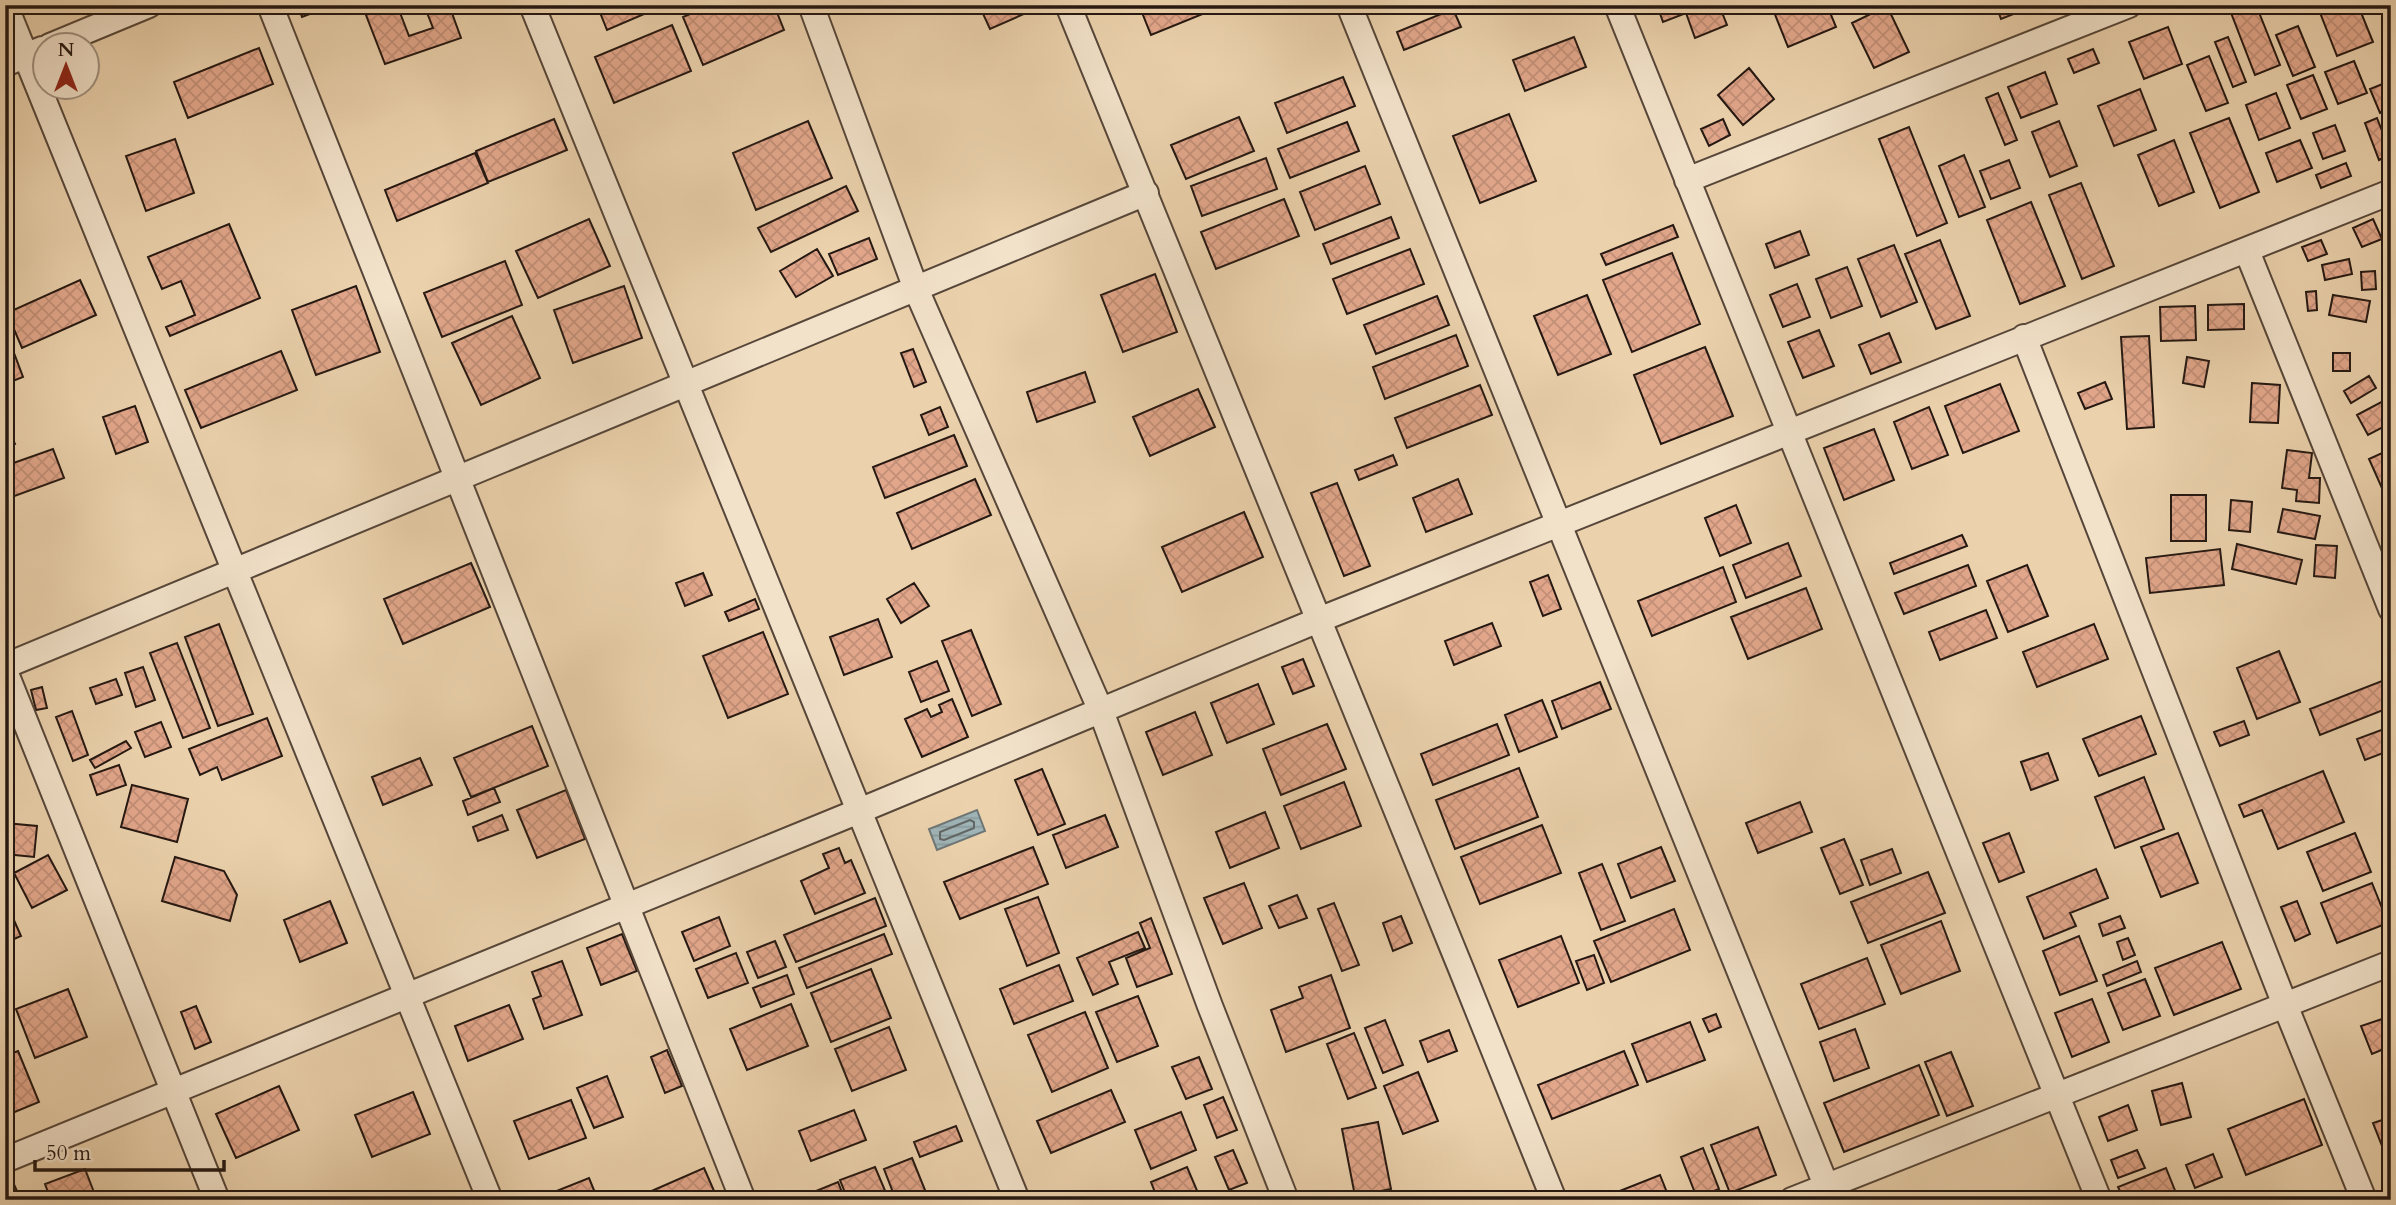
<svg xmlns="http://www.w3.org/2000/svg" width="2396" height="1205" viewBox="0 0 2396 1205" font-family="Cardo,serif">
<defs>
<pattern id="water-rules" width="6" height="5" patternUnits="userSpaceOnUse" patternTransform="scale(1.75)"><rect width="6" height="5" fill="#9fb4b7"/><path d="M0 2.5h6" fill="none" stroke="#899a9c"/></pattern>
<pattern id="building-cross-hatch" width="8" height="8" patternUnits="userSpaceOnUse" patternTransform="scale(1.75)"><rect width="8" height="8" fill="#e2a78b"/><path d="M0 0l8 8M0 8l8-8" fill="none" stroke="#c28f77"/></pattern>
</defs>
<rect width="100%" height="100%" fill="#ebd2ad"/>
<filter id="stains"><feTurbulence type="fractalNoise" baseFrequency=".00286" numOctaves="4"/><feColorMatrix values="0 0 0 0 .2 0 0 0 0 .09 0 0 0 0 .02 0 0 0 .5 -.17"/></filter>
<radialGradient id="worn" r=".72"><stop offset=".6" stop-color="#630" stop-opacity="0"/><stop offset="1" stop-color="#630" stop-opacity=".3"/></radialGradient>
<!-- water -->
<path fill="url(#water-rules)" stroke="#6e7675" stroke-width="2" d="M977 810 985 831 937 850 929 829Z"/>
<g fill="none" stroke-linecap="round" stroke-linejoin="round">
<!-- shore -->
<path stroke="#626664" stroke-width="2" d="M970 820 974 822V828L944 840 940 839V832Z"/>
</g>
<!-- building -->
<path fill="url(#building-cross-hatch)" stroke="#251812" stroke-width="2" d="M298 5H331V6L302 17Z
M390 5H397L409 36 433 28 424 5H449L461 38 385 64 366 15Z
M597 5H665L607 30Z
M711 5H774L784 30 703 65 683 17Z
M979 5H1044L990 29Z
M1139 5H1207L1210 11 1151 35Z
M1657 5H1719L1727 25 1695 38 1686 13 1663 22Z
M1777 5H1827L1836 27 1788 47 1772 7Z
M1996 5H2036L2001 19Z
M2228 5H2256L2280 65 2255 75Z
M2317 5H2358L2373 42 2337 56Z
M1887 6 1909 52 1874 68 1852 23Z
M1453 9 1461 27 1404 50 1397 32Z
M672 25 691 71 614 103 595 57Z
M2298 26 2315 67 2293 76 2276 35Z
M2168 27 2182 64 2144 79 2129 42Z
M1574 37 1586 67 1525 91 1513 60Z
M2228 37 2246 82 2233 87 2215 42Z
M259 48 273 84 188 118 174 82Z
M2093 49 2099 63 2074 73 2068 59Z
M2209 56 2228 103 2206 111 2187 65Z
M2354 61 2367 93 2338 104 2325 72Z
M1749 68 1774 99 1743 125 1718 95Z
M2045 72 2057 104 2021 118 2008 87Z
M2313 75 2327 109 2301 119 2287 85Z
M1343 77 1355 106 1287 133 1275 103Z
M2390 81 2391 108 2380 113 2370 89Z
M2140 89 2156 130 2114 146 2098 106Z
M1998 93 2017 140 2005 145 1986 98Z
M2276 93 2290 128 2259 140 2246 105Z
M1509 114 1536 181 1480 203 1453 136Z
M1239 117 1254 151 1186 179 1171 145Z
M2229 118 2259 192 2220 208 2190 133Z
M2377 118 2391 154 2379 160 2365 123Z
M554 119 567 150 488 182 476 151Z
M1723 119 1730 135 1709 146 1701 129Z
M808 121 832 178 756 210 733 153Z
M2059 121 2077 166 2050 177 2032 132Z
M1347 122 1359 151 1290 178 1278 149Z
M2335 125 2345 151 2323 159 2313 133Z
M1909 127 1947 223 1917 236 1879 139Z
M175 139 194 193 146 211 126 156Z
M2174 140 2194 192 2159 206 2138 155Z
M2300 140 2312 168 2277 182 2266 153Z
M475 153 488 183 397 221 385 190Z
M1964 155 1985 207 1959 217 1939 166Z
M1266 158 1277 189 1202 216 1191 186Z
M2009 160 2020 188 1991 199 1980 171Z
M2346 163 2351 176 2321 188 2316 175Z
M1365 166 1380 204 1315 230 1300 192Z
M2081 183 2114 266 2082 279 2049 195Z
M846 186 858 211 771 252 758 228Z
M1284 199 1299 236 1216 269 1201 232Z
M2031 202 2065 286 2020 304 1987 220Z
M1391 217 1399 238 1331 264 1323 244Z
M589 219 610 266 538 298 516 251Z
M2373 219 2382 239 2362 247 2353 228Z
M229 224 260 298 170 336 166 327 195 315 181 281 162 289 148 257Z
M1673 225 1678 237 1606 265 1601 254Z
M1800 231 1809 255 1775 268 1766 244Z
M869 238 877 259 838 275 829 254Z
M1940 240 1970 316 1936 329 1905 254Z
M2321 240 2327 254 2308 261 2302 247Z
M1894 245 1917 302 1881 317 1858 259Z
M817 249 833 276 796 297 780 271Z
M1410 249 1424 284 1347 314 1333 279Z
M1672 253 1700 324 1632 352 1603 280Z
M2349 259 2352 274 2325 280 2322 265Z
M505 261 522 305 442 337 424 293Z
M1847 267 1862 306 1831 318 1816 279Z
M2375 271 2376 289 2362 290 2361 272Z
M1155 274 1177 332 1123 352 1101 295Z
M80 280 96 315 22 348 7 313Z
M1797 284 1810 317 1783 327 1770 295Z
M356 286 380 352 316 375 292 310Z
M624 286 642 338 573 363 554 310Z
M2316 291 2317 310 2308 311 2306 292Z
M1587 295 1611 354 1558 375 1534 316Z
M2333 295 2370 301 2366 322 2329 315Z
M1437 296 1449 325 1376 354 1364 325Z
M2244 304V329L2208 330V305Z
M2195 306 2196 340 2161 341 2160 307Z
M512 316 540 378 481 405 452 343Z
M5 329 23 377 5 384Z
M1819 330 1834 366 1803 378 1788 342Z
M1889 333 1901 362 1871 374 1859 345Z
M1456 335 1468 366 1385 399 1373 367Z
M2149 336 2154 427 2127 429 2121 337Z
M1705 347 1733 416 1661 444 1634 375Z
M913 349 926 382 914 387 901 353Z
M281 351 297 390 201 428 185 390Z
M2333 353H2350V371H2333Z
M2187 357 2209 361 2204 387 2183 383Z
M1085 372 1095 402 1037 422 1027 392Z
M2369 376 2376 388 2351 403 2344 391Z
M2105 382 2112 399 2085 409 2078 393Z
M2252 383 2280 385 2278 423 2250 422Z
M2000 384 2019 431 1963 453 1945 406Z
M1480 385 1492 415 1407 448 1395 418Z
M1198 389 1215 427 1150 456 1133 417Z
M2385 400 2391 411V423L2368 435 2357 415Z
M135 406 148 442 116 454 103 417Z
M940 407 948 427 929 435 921 415Z
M1929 407 1948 455 1912 469 1894 422Z
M5 422 15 444 5 448Z
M1874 429 1894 480 1844 500 1824 448Z
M954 435 967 466 885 498 873 467Z
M53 449 64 478 9 498 5 487V466Z
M2287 450 2312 453 2309 478H2320L2319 503 2296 501 2297 490 2282 488Z
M2382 453 2391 474V492L2385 495 2369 459Z
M1393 455 1397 465 1359 480 1355 470Z
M975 479 991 515 912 549 897 513Z
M1458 479 1472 514 1426 532 1413 498Z
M1337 483 1370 566 1344 576 1311 493Z
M2171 495H2206V541H2171Z
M2231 500 2252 502 2250 532 2229 530Z
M1736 505 1751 543 1720 556 1705 518Z
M2283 509 2320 516 2315 539 2278 532Z
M1244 512 1263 557 1182 592 1162 547Z
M1962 535 1967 546 1894 574 1890 563Z
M1788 543 1801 576 1746 598 1733 565Z
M2237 544 2302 560 2296 584 2232 569Z
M2316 545 2337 546 2335 578 2314 576Z
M2220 549 2224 585 2150 593 2146 558Z
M471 563 490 607 403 644 384 599Z
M1968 565 1976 586 1904 614 1895 593Z
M2027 565 2048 616 2008 632 1987 581Z
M1723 567 1736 602 1652 636 1638 601Z
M703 573 712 595 685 606 676 583Z
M1548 575 1561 609 1543 616 1530 582Z
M914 583 929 606 901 623 887 599Z
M1806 588 1822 629 1748 659 1731 617Z
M755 599 759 609 729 621 725 612Z
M1986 610 1997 638 1940 660 1929 632Z
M878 619 892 657 844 675 830 637Z
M1492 623 1501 646 1454 665 1445 641Z
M219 624 253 714 218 726 185 637Z
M2094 624 2108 659 2037 687 2023 652Z
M971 630 1001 704 972 716 942 641Z
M763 632 788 694 728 718 703 656Z
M177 643 210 728 183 738 150 653Z
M2279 651 2300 702 2257 719 2237 668Z
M1303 659 1314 686 1293 694 1282 667Z
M937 661 949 691 921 702 909 672Z
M143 667 155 700 136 707 125 673Z
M116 679 122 695 96 704 90 688Z
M2382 681 2391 707 2320 735 2310 709Z
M1600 682 1611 709 1562 729 1552 701Z
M1258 684 1274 724 1227 743 1211 703Z
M42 687 47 708 36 710 31 690Z
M952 699 968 737 922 757 905 719 927 709 931 717 942 712 939 705Z
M1542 700 1557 737 1519 752 1505 715Z
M72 711 88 755 73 761 56 717Z
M1195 712 1212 755 1163 775 1146 732Z
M2141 716 2156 754 2099 776 2083 739Z
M267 718 282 756 222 780 217 767 200 775 189 749Z
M2244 721 2249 735 2220 746 2214 732Z
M161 722 171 747 145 757 135 732Z
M1327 724 1346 769 1281 795 1263 749Z
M1497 724 1509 755 1433 785 1421 754Z
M532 726 548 766 471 797 454 758Z
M2384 729 2391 750 2365 760 2357 739Z
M126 741 131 748 95 768 90 760Z
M2048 753 2058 780 2031 790 2021 762Z
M420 758 432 785 383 805 372 777Z
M119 765 126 785 97 795 90 775Z
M1519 768 1538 817 1455 849 1436 800Z
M1042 769 1065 824 1038 835 1015 780Z
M2323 771 2344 822 2278 849 2262 810 2244 817 2239 805Z
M2144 777 2164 829 2115 848 2095 797Z
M1344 782 1361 826 1301 849 1284 806Z
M132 785 188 799 177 842 121 827Z
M5 787 13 789 8 815 5 814Z
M494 788 500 802 468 815 463 801Z
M566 790 585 839 537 858 517 810Z
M1800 802 1812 832 1758 853 1746 823Z
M1265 812 1279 848 1230 868 1216 832Z
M502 815 508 830 478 841 473 827Z
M1105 815 1118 847 1066 868 1053 835Z
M5 823 37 826 34 857 5 854Z
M1542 825 1561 873 1480 904 1461 857Z
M2009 833 2024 872 1999 882 1983 843Z
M2178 833 2198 883 2161 897 2141 847Z
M2355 833 2371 872 2323 891 2307 852Z
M1844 839 1863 885 1840 894 1821 848Z
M1033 847 1048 884 960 919 944 882Z
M1661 847 1675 881 1631 898 1618 864Z
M839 848 845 863 851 860 865 893 815 914 801 881 829 868 823 854Z
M1892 849 1901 873 1870 885 1861 860Z
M48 855 67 890 32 908 14 873Z
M175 857 224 871 237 895 230 921 162 901Z
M1602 864 1625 921 1601 930 1579 873Z
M2096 869 2108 898 2070 913 2076 926 2044 939 2027 897Z
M1928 872 1945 913 1868 943 1851 902Z
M1244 883 1262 928 1223 944 1204 898Z
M2372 883 2388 923 2337 943 2321 903Z
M1297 895 1307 918 1279 928 1269 906Z
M1038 897 1059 953 1027 966 1005 909Z
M875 898 886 926 796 962 784 935Z
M330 901 347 943 300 962 284 920Z
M2297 901 2310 934 2295 941 2281 907Z
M1334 903 1359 965 1342 971 1318 909Z
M1674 909 1690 950 1611 982 1594 941Z
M1401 916 1412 943 1393 951 1383 923Z
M2120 916 2125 928 2103 936 2099 924Z
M719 917 730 946 694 961 682 932Z
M13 918 21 936 5 943V921Z
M1151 918 1172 974 1137 987 1126 958 1150 948 1140 923Z
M1941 921 1960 971 1901 994 1881 945Z
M1138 932 1145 948 1109 962 1118 984 1093 995 1077 958Z
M622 934 637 971 601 985 587 948Z
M884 934 892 954 807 988 799 968Z
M1561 936 1579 983 1518 1007 1499 960Z
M2079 936 2097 981 2060 995 2043 951Z
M2128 938 2135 955 2123 960 2117 942Z
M775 941 786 967 758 978 747 952Z
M2222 942 2241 989 2174 1015 2155 968Z
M736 953 748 983 708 998 696 969Z
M1594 955 1604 983 1587 990 1576 961Z
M1867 958 1885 1004 1819 1029 1801 984Z
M562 961 582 1015 544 1029 533 999 541 996 532 972Z
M2137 961 2141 972 2107 986 2103 975Z
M1059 965 1073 1001 1014 1024 1000 989Z
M871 969 891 1018 831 1042 811 993Z
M787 975 794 994 761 1007 753 988Z
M1331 975 1350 1028 1286 1052 1271 1010 1303 998 1299 987Z
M2145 979 2160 1016 2123 1030 2108 993Z
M68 989 87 1037 35 1058 16 1009Z
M1138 996 1158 1046 1117 1062 1096 1012Z
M2092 999 2109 1042 2072 1057 2055 1013Z
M791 1004 808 1046 747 1070 730 1029Z
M509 1005 523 1039 468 1061 455 1026Z
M196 1006 211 1042 195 1049 181 1012Z
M1085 1012 1108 1068 1052 1092 1028 1035Z
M1716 1014 1721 1027 1709 1032 1703 1019Z
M2385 1018 2391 1033V1046L2372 1054 2361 1026Z
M1385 1020 1403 1065 1383 1073 1365 1028Z
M1690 1022 1705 1060 1647 1082 1632 1044Z
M889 1027 906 1070 852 1091 835 1049Z
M1855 1029 1869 1068 1834 1081 1820 1042Z
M1449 1030 1457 1051 1428 1062 1420 1041Z
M1354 1033 1376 1088 1348 1099 1327 1044Z
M667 1050 682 1086 665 1093 651 1057Z
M18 1051 39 1102 5 1116V1056Z
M1624 1051 1638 1085 1552 1119 1538 1085Z
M1951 1052 1973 1106 1947 1116 1925 1062Z
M1199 1057 1212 1089 1186 1099 1172 1067Z
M1919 1065 1939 1115 1844 1152 1824 1103Z
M1418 1072 1438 1121 1403 1134 1384 1086Z
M607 1076 623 1117 594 1128 577 1088Z
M2182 1083 2191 1117 2161 1125 2152 1091Z
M279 1086 299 1130 236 1158 216 1114Z
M1111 1090 1125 1122 1051 1153 1037 1121Z
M413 1092 430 1134 372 1157 355 1115Z
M1223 1097 1237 1130 1217 1138 1204 1105Z
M2304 1099 2322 1145 2246 1175 2228 1129Z
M571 1100 586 1138 529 1159 514 1121Z
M2128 1105 2137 1130 2108 1141 2099 1117Z
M854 1110 866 1140 811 1161 799 1131Z
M1181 1112 1196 1150 1151 1169 1135 1130Z
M2391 1117V1154L2386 1156 2373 1123Z
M1378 1122 1391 1189 1355 1196 1342 1129Z
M956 1126 962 1141 920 1157 914 1142Z
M1758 1127 1776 1175 1730 1193 1711 1145Z
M1703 1148 1719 1189 1697 1198 1681 1157Z
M1233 1150 1247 1183 1229 1190 1215 1157Z
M2137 1150 2145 1168 2118 1178 2111 1160Z
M2213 1154 2222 1177 2195 1188 2186 1165Z
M912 1158 927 1195 916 1200H896L884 1169Z
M875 1167 889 1200H848L840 1180Z
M1187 1167 1201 1200H1158L1151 1182Z
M704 1168 718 1200H631Z
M2166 1168 2176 1193 2158 1200H2124L2118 1187Z
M85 1169 97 1200H51L45 1184Z
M1660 1175 1670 1200H1597Z
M589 1178 598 1200H558L554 1192Z
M12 1180 21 1200H5V1183Z
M838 1182 845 1200H794Z"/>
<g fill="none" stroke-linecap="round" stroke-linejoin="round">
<!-- minor casing -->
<g stroke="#564639" stroke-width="28">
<path id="minor" d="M5 5 490 1200
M270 5C429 403 584 802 743 1200
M532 5 1017 1200
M811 5 916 289 1101 711 1210 1006 1286 1200
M1068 5C1232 403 1394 801 1554 1200
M1349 5 1832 1200
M1617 5 2099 1200
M50 46 149 5
M5 64 42 49
M1687 180 2129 5
M2247 251 2391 609
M2024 337 2285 1005 2364 1200
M5 666 1146 193
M5 671 217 1200
M5 1160 859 811 1321 619 2391 192
M1792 1200 2391 963"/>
</g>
<!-- minor -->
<use href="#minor" stroke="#f2e2ca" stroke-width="24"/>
</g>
<!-- margin -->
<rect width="2396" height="1205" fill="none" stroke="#ebd2ad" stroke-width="28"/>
<rect x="7" y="7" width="2382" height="1191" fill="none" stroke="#251812" stroke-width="3.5"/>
<rect x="14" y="14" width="2368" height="1177" fill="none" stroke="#251812" stroke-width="2"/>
<!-- north arrow -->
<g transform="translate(66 66)"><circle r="33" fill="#f2e2ca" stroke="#a09180" stroke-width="2"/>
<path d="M0-5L12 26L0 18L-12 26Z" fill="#8f2418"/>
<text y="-10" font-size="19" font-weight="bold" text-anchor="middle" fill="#251812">N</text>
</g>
<!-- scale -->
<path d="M35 1160v10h189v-10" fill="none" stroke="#251812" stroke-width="3.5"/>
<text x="46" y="1160" font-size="21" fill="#251812" stroke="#f2e2ca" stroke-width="5" paint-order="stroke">50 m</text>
<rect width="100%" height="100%" filter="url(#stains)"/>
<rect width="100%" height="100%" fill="url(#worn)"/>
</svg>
